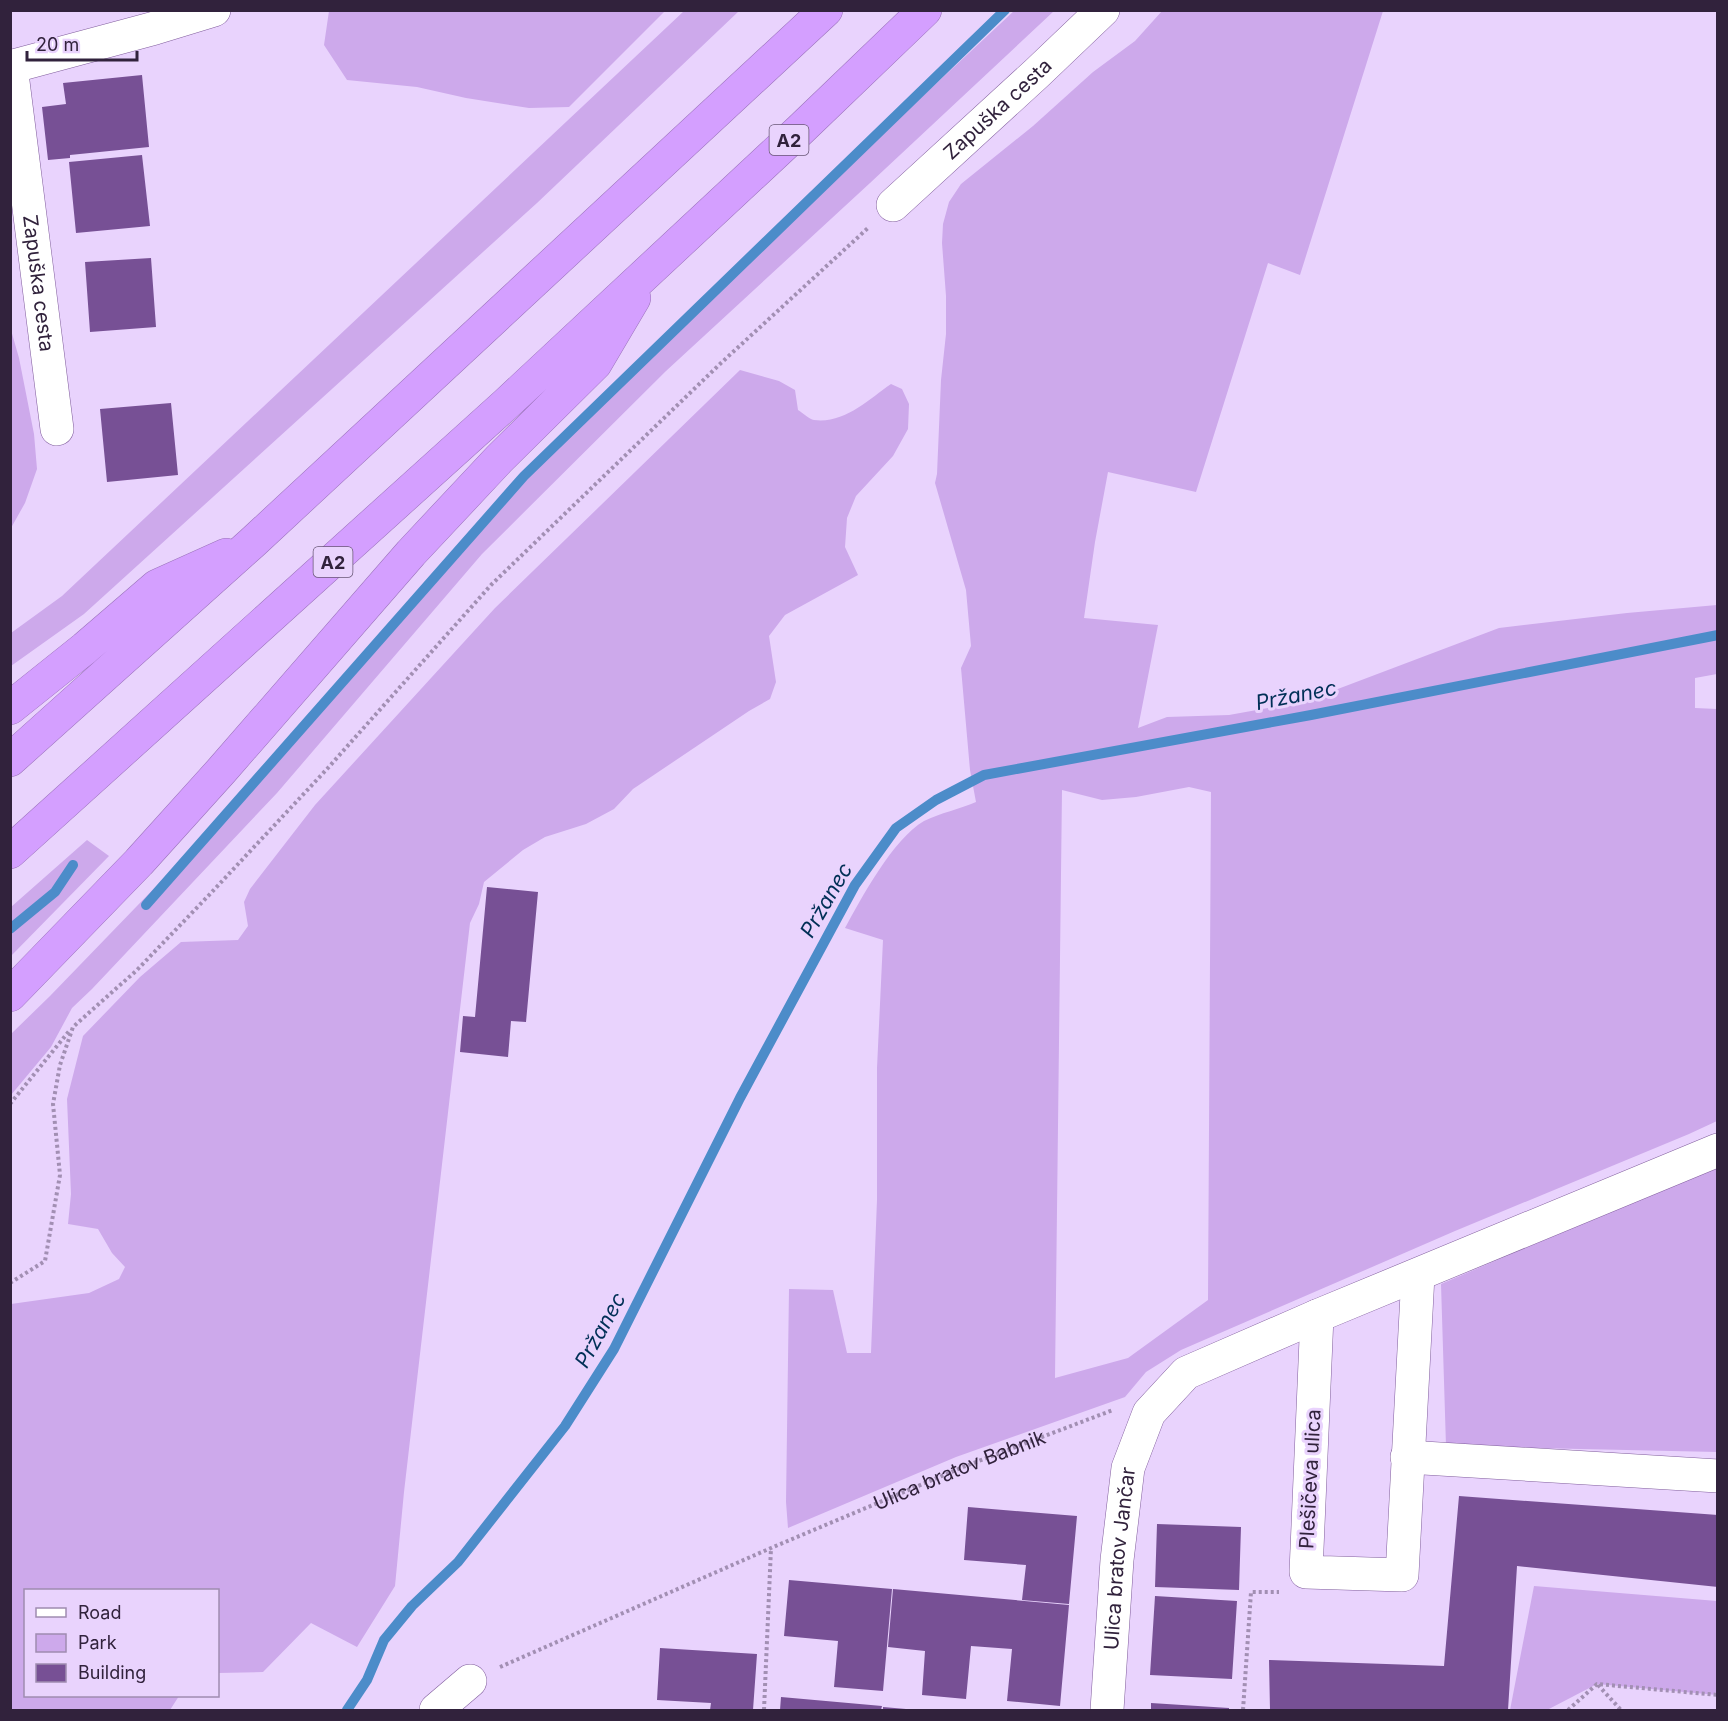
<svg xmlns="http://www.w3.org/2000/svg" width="1728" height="1721" viewBox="0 0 1728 1721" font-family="Inter,sans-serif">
<rect width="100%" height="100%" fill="#e9d3fd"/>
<!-- green -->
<path fill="#cda9eb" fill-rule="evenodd" d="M1015 10 1054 11 870 183 666 371 482 554 277 793 92 989 72 1008 51 1047 11 1095V1034L50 996 194 847 318 710 462 545 638 366 849 165Z
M329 11V10L665 11 569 107 529 108 466 98 417 87 347 80 324 45Z
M684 11H739L537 203 84 614 11 666V633L62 596Z
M1162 11H1383L1300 275 1268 263 1196 492 1108 472 1095 542 1084 618 1158 625 1138 728 1167 717 1229 715 1306 701 1499 628 1627 613 1717 605V674L1695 678V708L1717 709V1121L1689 1134 1455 1231 1181 1350 1146 1372 1125 1397 956 1457 788 1528 786 1502 789 1289 833 1290 847 1353H871L877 1200V1068L883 940 845 928C862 897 893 839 924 821 940 813 960 809 976 802L970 770 961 668 971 646 966 590 935 483 937 474 941 380 946 334V296L942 243 943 224 949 202 961 184 1033 126 1093 72 1135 41ZM1189 787 1211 792 1208 1300 1128 1358 1055 1378 1062 790 1102 800 1136 797Z
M11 330 19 358 34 434 37 469 25 503 11 528Z
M740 370 779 381 795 390 798 410C803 413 809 419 814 420 844 424 868 400 891 384L902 389 909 404 908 429 893 456 856 496 847 518 845 547 858 575 785 615 769 636 776 682 770 699 749 711 633 789 614 809 586 824 545 837 523 850 484 882 479 904 470 923 404 1492 395 1586 357 1647 311 1623 263 1672 218 1673V1590H26V1696H179L170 1710H11V1304L89 1293 119 1279 125 1267 112 1253 98 1229 68 1224 71 1194 67 1099 83 1036 140 977 181 942 238 940 248 926 244 902 250 889 315 805 495 608Z
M87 840 109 856 11 956V907Z
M1717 1166V1452L1446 1446 1441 1284Z
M1534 1586 1717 1601V1695L1597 1684 1547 1710H1510Z"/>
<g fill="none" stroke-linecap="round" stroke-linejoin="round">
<!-- stream -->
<path stroke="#4c8cc9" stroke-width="10" d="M146 905 524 476 1005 10
M10 929 55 892 73 865
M347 1710 367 1680 384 1640 412 1606 458 1562 565 1426 614 1349 740 1098 855 885 896 828 936 800 984 775 1311 715 1718 635"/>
</g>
<!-- building -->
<path fill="#775095" d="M142 75 149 147 70 155V158L48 160 42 107 66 104 63 83Z
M142 155 150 226 76 233 69 162Z
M151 258 156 327 90 332 85 262Z
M171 403 178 475 107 482 100 409Z
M487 887 538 892 526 1022 511 1021 508 1057 460 1052 463 1016 475 1017Z
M1459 1496 1718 1515V1587L1517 1566 1508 1710H1270L1269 1660 1444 1666Z
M968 1507 1077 1516 1069 1604 1022 1600 1026 1565 964 1560Z
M1157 1524 1241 1527 1239 1590 1155 1587Z
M789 1580 892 1589 883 1691 834 1687 838 1641 784 1636Z
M893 1589 1069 1605 1060 1706 1007 1701 1012 1649 971 1646 966 1699 922 1695 925 1651 888 1647Z
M1155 1596 1237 1601 1232 1679 1150 1675Z
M660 1648 757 1654 753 1710H710L711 1703 657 1700Z
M781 1697 882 1706 881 1710H780Z
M1151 1703 1229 1708V1710H1151Z
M883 1707 906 1709V1710H883Z"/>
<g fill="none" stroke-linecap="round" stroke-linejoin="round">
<!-- minor casing -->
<g stroke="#815e9d" stroke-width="34">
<g id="minor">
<path id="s2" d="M11 66 57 429"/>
<path d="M10 67 155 28 214 10"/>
<path id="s3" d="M893 205 1037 73 1103 10"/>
<path d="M1317 1316 1306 1572 1402 1575 1418 1275"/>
<path d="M1407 1457 1718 1476"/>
<path d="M436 1710 470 1681"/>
<path id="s4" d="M1107 1710 1117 1560 1128 1468 1149 1413 1186 1373 1317 1316 1718 1150"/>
</g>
</g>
<!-- highway casing -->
<g stroke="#9b73bb" stroke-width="34">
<path id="highway" d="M10 708 85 648 157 586 226 555
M10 760 252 543 826 10
M10 852 506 404 800 130 925 10
M10 995 139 862 222 770 411 553 499 459 595 364 634 298"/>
</g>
<!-- path -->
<g stroke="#a28fb3" stroke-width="4" stroke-dasharray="3 3" stroke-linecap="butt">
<path d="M10 1104 70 1030"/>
<path d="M10 1283 45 1261 60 1175 53 1104 60 1065 73 1027 137 970 211 893 327 769 491 585 721 363 868 228"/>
<path id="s1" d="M500 1667 771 1548 963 1467 1113 1410"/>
<path d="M1598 1685 1621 1710"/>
<path d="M764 1710 771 1548"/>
<path d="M1243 1710 1251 1592H1279"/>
<path d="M1568 1710 1597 1684 1718 1695"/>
</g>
<!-- minor -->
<use href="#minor" stroke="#fff" stroke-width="33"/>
<!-- highway -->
<use href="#highway" stroke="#d49fff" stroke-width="33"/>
</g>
<g text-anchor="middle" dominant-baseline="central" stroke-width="6" stroke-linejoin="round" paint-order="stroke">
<!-- shield labels -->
<g fill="#e9d3fd" stroke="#685776" stroke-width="1.5">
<rect x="769.5" y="125" width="39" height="30" rx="4.5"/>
<rect x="313.5" y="547" width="39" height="30" rx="4.5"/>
</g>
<g font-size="18" font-weight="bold" fill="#31223c">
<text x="789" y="140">A2</text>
<text x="333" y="562">A2</text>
</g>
<!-- street labels -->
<g font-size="20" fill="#31223c" stroke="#e9d3fd">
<text stroke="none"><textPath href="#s3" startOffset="142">Zapuška cesta</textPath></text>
<text stroke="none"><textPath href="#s2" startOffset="219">Zapuška cesta</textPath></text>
<text stroke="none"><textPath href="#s1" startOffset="500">Ulica bratov Babnik</textPath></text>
<text transform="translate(1310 1479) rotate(-87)">Plešičeva ulica</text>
<text stroke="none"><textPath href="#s4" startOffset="152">Ulica bratov Jančar</textPath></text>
</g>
<!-- water labels -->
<g font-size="21" font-style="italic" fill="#002f56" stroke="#e9d3fd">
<text transform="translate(1296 695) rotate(-11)">Pržanec</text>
<text transform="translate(826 900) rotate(-60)">Pržanec</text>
<text transform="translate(600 1330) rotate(-61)">Pržanec</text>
</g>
</g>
<!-- border -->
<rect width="1728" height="1721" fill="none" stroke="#31223c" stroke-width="24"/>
<!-- legend -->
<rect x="24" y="1589" width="195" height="108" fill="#e9d3fd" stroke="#9f8cb0" stroke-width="1.5"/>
<rect x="36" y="1608" width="30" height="9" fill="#ffffff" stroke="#9f8cb0" stroke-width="1.5"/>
<text x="78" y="1619" font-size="18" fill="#31223c">Road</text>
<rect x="36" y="1634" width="30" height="18" fill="#cda9eb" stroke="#9f8cb0" stroke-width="1.5"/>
<text x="78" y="1649" font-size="18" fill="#31223c">Park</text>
<rect x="36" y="1664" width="30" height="18" fill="#775095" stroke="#9f8cb0" stroke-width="1.5"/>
<text x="78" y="1679" font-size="18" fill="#31223c">Building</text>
<!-- scale -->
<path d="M27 51v9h110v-9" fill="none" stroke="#31223c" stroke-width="3"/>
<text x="36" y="51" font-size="18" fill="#31223c" stroke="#e9d3fd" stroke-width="4.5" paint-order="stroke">20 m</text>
</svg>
